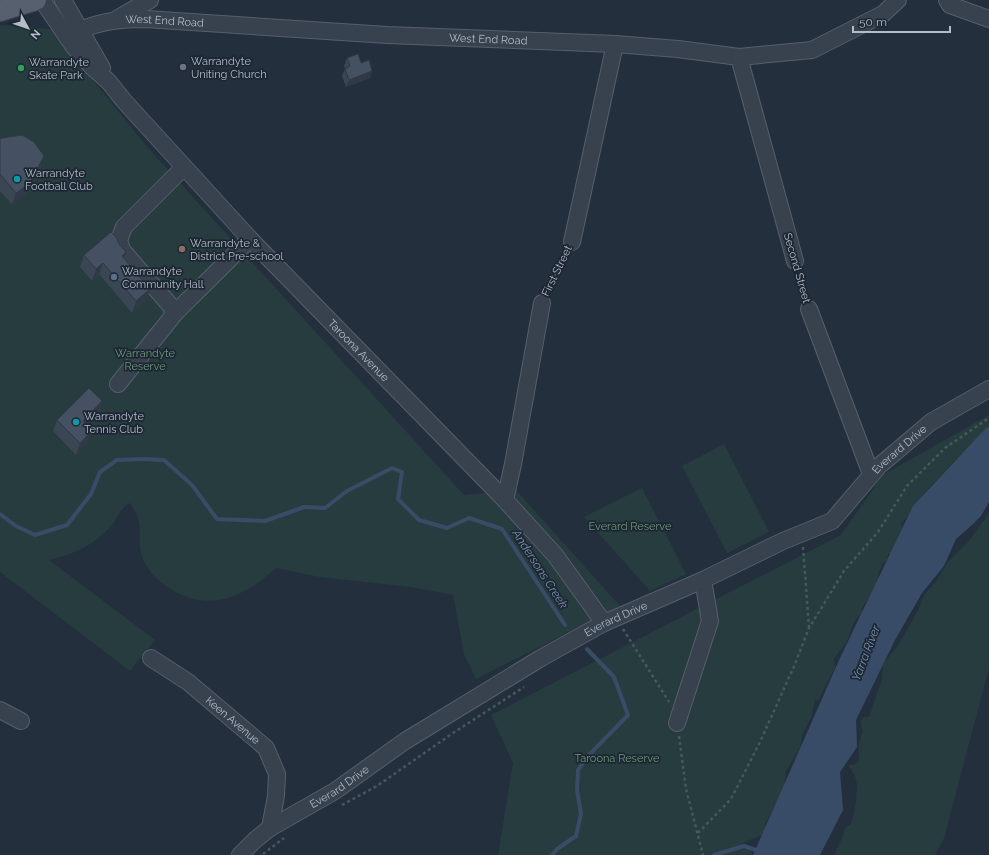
<svg xmlns="http://www.w3.org/2000/svg" width="989" height="855" viewBox="0 0 989 855" font-family="Raleway,sans-serif">
<rect width="100%" height="100%" fill="#242f3e"/>
<!-- green -->
<path fill="#263c3f" d="M0 25 51 29 149 149 464 495 516 490 620 606 476 679 464 654 453 595 411 587 320 577 276 568C244 597 209 614 169 588 158 581 149 572 144 561 137 545 141 537 139 522 138 515 133 509 130 503 120 508 118 518 111 526 99 540 84 549 67 555 61 557 55 558 49 560L155 640 130 671 0 572Z
M989 415V426L974 449 961 454 925 492 919 500 914 511 900 524 903 526 892 553 888 554 887 560 882 564 879 572 876 586 862 608V613C851 622 852 630 847 641 846 644 837 654 834 659L835 668 819 699 817 701 815 700 811 718 802 735 800 748 786 771 784 789 765 824 767 829 762 835 740 844V848L748 849 752 852V855H498L513 763 491 715 841 535 883 475Z
M724 444 769 532 727 553 682 466Z
M642 488 686 574 650 591 584 517Z
M989 513V668L944 838 935 855H834L843 836 845 828 850 825 853 818 856 802 857 785 855 776 848 765 856 764 859 760C858 749 858 742 863 732 861 726 860 723 863 717H868L870 714 882 679 883 664 899 644 917 612 925 594 935 583 948 562 969 541Z"/>
<!-- water -->
<path fill="#394c67" d="M989 427V502L981 516 973 524 956 539 944 566 922 593 895 640 856 720 857 747 840 772 843 810 820 855H753L840 658 913 506 986 428Z"/>
<g fill="none" stroke-linecap="round" stroke-linejoin="round">
<!-- stream -->
<path stroke="#394c67" stroke-width="4" d="M0 514 16 526 35 535 67 525 91 494 100 472 117 460 143 459 164 460 192 485 217 519 265 521 304 507 325 508 347 491 392 468 402 472 398 499 419 520 447 528 469 518 502 529 565 625
M552 855 557 849 576 836 581 814 577 790 578 770 589 755 628 715 614 677 587 649
M714 855 744 846 759 851"/>
<!-- minor casing -->
<g stroke="#565f6c" stroke-width="18">
<g id="minor">
<path id="s1" d="M42 0 74 47 91 66 109 82 124 101 250 239 505 500 555 555 604 623"/>
<path d="M63 0 102 68"/>
<path d="M947 0 950 5 989 19"/>
<path d="M118 18 150 0"/>
<path id="s2" d="M67 37C93 22 116 19 146 19L387 35 615 44 678 49 739 57 812 50 883 14 898 0"/>
<path d="M739 57 795 261"/>
<path d="M572 242 615 44"/>
<path d="M809 309 871 474"/>
<path d="M176 312 122 250 119 240 124 227 184 167"/>
<path d="M118 384 176 312 250 239"/>
<path d="M505 500 513 464 542 303"/>
<path id="s3" d="M151 658 188 682 266 748 277 774 276 796 270 828"/>
<path d="M0 710 21 721"/>
<path d="M677 723 710 621 703 580"/>
<path id="s4" d="M240 855 255 840 270 828 335 791 405 741 541 658 604 623 703 580 783 541 832 521 879 466 931 422 989 389"/>
</g>
</g>
<!-- major casing -->
<g stroke="#414a57" stroke-width="22">
<path id="major" d="M0 11 36 0"/>
</g>
<!-- path -->
<path stroke="#44595c" stroke-width="2.5" stroke-dasharray="3 3" stroke-linecap="butt" d="M799 273 806 297
M547 292 566 253
M803 547 809 627
M623 629 669 702
M679 736 686 789 703 855
M342 805 377 786 453 733 524 687
M698 833 731 799 760 742 795 664 809 628 844 571 878 532 907 486 945 448 989 418
M263 854 284 838"/>
<!-- minor -->
<use href="#minor" stroke="#38414e" stroke-width="16"/>
<!-- major -->
<use href="#major" stroke="#56606e" stroke-width="20"/>
</g>
<!-- wall -->
<path fill="#3b4654" d="M347 58 361 63 370 78 346 87 342 76 345 69 344 66Z
M0 139 44 156 40 168 25 196 12 204 0 191Z
M119 244 126 252 124 258 146 301 132 313 99 274 92 281 80 267 84 255Z
M102 401 98 413 87 424 93 430 88 442 76 455 53 431 57 420Z"/>
<!-- shaded-wall -->
<path fill="#303945" d="M372 71 370 78 346 87 349 80Z
M44 156 40 168 25 196 12 204 16 193Z
M126 252 122 264V256Z
M103 263 99 274 92 281 96 269Z
M150 289 146 301 132 313 136 301Z
M102 401 98 413 79 432 83 421Z
M93 430 88 442 76 455 80 443Z"/>
<!-- building -->
<path fill="#455162" stroke="#303945" d="M358 54 361 63 369 60 372 71 349 80 345 69 350 66 347 58Z
M22 135 34 142 44 156 29 184 16 193 0 174V139L2 138Z
M111 232 116 237 119 244 126 252 122 256 150 289 136 301 103 263 96 269 84 255Z
M89 388 102 401 83 421 93 430 80 443 57 420Z"/>
<!-- markers -->
<circle fill="#6b7280" stroke="#1d2633" stroke-width="1.5" cx="183" cy="67" r="4"/>
<circle fill="#2e9e5b" stroke="#1d2633" stroke-width="1.5" cx="21" cy="68" r="4"/>
<g fill="#0f9aa8" stroke="#1d2633" stroke-width="1.5">
<circle cx="17" cy="179" r="4"/>
<circle cx="76" cy="422" r="4"/>
</g>
<circle fill="#8d6e63" stroke="#1d2633" stroke-width="1.5" cx="182" cy="249" r="4"/>
<circle fill="#5c6f8a" stroke="#1d2633" stroke-width="1.5" cx="114" cy="277" r="4"/>
<g text-anchor="middle" dominant-baseline="central" stroke-width="3.5" stroke-linejoin="round" paint-order="stroke">
<!-- street labels -->
<g font-size="11" fill="#b4bcc9" stroke="#1d2633">
<text stroke="none"><textPath href="#s2" startOffset="101">West End Road</textPath></text>
<text stroke="none"><textPath href="#s2" startOffset="425">West End Road</textPath></text>
<text transform="translate(797 268) rotate(74)">Second Street</text>
<text transform="translate(557 271) rotate(-64)">First Street</text>
<text stroke="none"><textPath href="#s1" startOffset="473">Taroona Avenue</textPath></text>
<text stroke="none"><textPath href="#s4" startOffset="781">Everard Drive</textPath></text>
<text stroke="none"><textPath href="#s4" startOffset="445">Everard Drive</textPath></text>
<text stroke="none"><textPath href="#s3" startOffset="103">Keen Avenue</textPath></text>
<text stroke="none"><textPath href="#s4" startOffset="121">Everard Drive</textPath></text>
</g>
<!-- poi labels -->
<g font-size="11" fill="#b4bcc9" stroke="#1d2633" text-anchor="start">
<text x="191" y="61">Warrandyte<tspan x="191" dy="13">Uniting Church</tspan></text>
<text x="29" y="62">Warrandyte<tspan x="29" dy="13">Skate Park</tspan></text>
<text x="25" y="173">Warrandyte<tspan x="25" dy="13">Football Club</tspan></text>
<text x="190" y="243">Warrandyte &amp;<tspan x="190" dy="13">District Pre-school</tspan></text>
<text x="122" y="271">Warrandyte<tspan x="122" dy="13">Community Hall</tspan></text>
<text x="84" y="416">Warrandyte<tspan x="84" dy="13">Tennis Club</tspan></text>
</g>
<!-- park labels -->
<g font-size="11" fill="#6b9a76" stroke="#1d2633">
<text x="145" y="353">Warrandyte<tspan x="145" dy="13">Reserve</tspan></text>
<text x="630" y="526">Everard Reserve</text>
<text x="617" y="758">Taroona Reserve</text>
</g>
<!-- water labels -->
<g font-size="12" font-style="italic" fill="#7c92b1" stroke="#1d2633">
<text transform="translate(540 569) rotate(57)">Andersons Creek</text>
<text transform="translate(866 653) rotate(-69)">Yarra River</text>
</g>
</g>
<!-- north arrow -->
<g transform="translate(28 28) rotate(130)" stroke="#1d2633" stroke-width="3" paint-order="stroke">
<path d="M0-3L7 15L0 10L-7 15Z" fill="#b4bcc9"/>
<text y="-6" font-size="11" font-weight="bold" text-anchor="middle" fill="#b4bcc9">N</text>
</g>
<!-- scale -->
<path d="M853 26v6h97v-6" fill="none" stroke="#b4bcc9" stroke-width="2"/>
<text x="859" y="26" font-size="12" fill="#b4bcc9" stroke="#1d2633" stroke-width="3" paint-order="stroke">50 m</text>
</svg>
